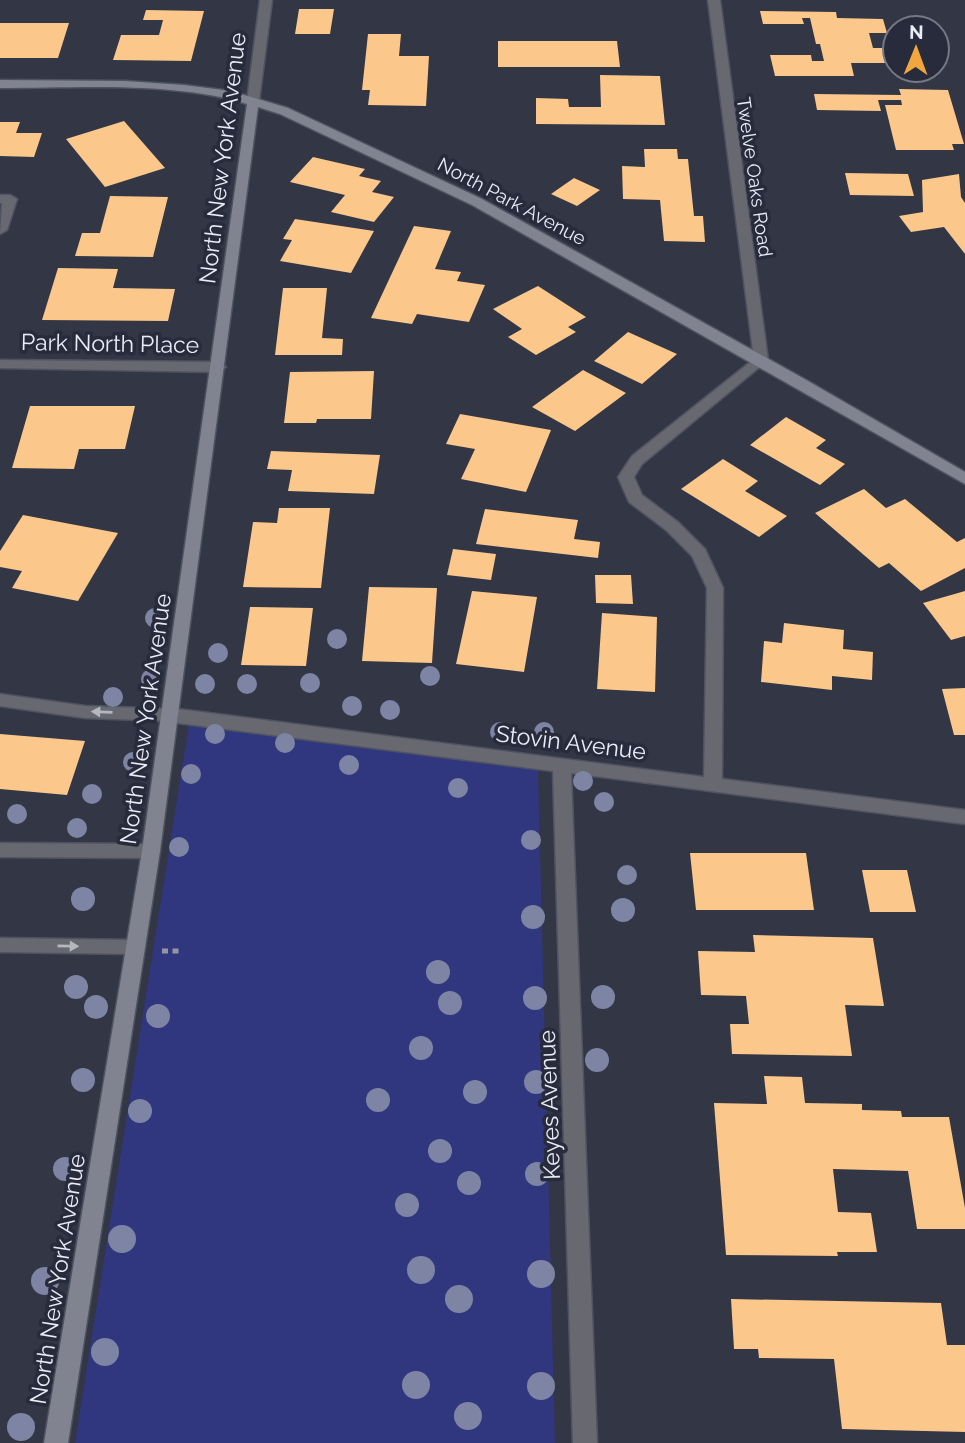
<svg xmlns="http://www.w3.org/2000/svg" width="965" height="1443" viewBox="0 0 965 1443" font-family="Raleway,sans-serif">
<rect width="100%" height="100%" fill="#323645"/>
<!-- green -->
<path fill="#31377f" d="M189 724 538 769 555 1443H75Z"/>
<!-- building -->
<path fill="#fbc78a" d="M299 9H334L330 34H295Z
M146 10 204 11 191 61 113 60 121 35H159L163 20H143Z
M760 11 836 12 837 18 883 19 887 33H869L873 48H891L895 63H851L854 76H775L770 55H811L812 61H824L820 44H816L810 18H802L804 24H763Z
M0 23H69L58 58H0Z
M368 34H401L399 56H429L426 106 368 105 370 90H362Z
M498 41H617L620 67H498Z
M600 75 660 76 665 125 536 124V98L568 99 569 107H601Z
M899 89 948 90 964 144H952L954 150H896L885 105H902L901 100H878L881 111 817 110 814 94 901 95Z
M124 121 165 168 105 187 66 139Z
M0 122H20L16 133H42L34 157 0 156Z
M644 149H677L678 159H688L694 216H703L705 242 664 241 660 200 623 199 622 166 645 167Z
M313 157 365 169 359 176 381 181 372 192 394 197 374 222 331 212 345 195 290 182Z
M845 173 908 174 914 196 850 195Z
M959 174 961 197 965 203V254L944 227 911 232 899 216 923 212 922 180Z
M574 178 600 190 577 206 551 194Z
M110 196 168 197 153 257 75 256 82 233H100Z
M295 219 374 231 351 273 280 261 292 240 283 239Z
M414 226 451 231 435 269 461 272 457 281 485 285 469 322 417 314 412 324 371 318Z
M58 268 118 269 113 288 175 289 168 321 42 320Z
M538 286 586 317 568 327 576 332 536 355 508 337 522 329 493 309Z
M283 288H327L322 338 343 339 342 355H275Z
M628 332 677 354 642 384 594 361Z
M583 370 626 393 575 431 532 407Z
M374 371 371 419H317L316 423H284L290 372Z
M30 406H135L125 449H79L74 469 12 468Z
M460 414 551 430 526 492 461 479 475 449 446 444Z
M786 417 826 440 816 448 845 464 820 485 750 445Z
M271 451 380 455 374 494 288 491 292 470 267 469Z
M723 459 758 481 745 491 787 516 759 537 681 489Z
M864 489 886 508 905 499 957 542 965 538V568L921 591 889 563 879 568 815 513Z
M279 508H330L321 588 243 587 253 522 277 523Z
M485 509 578 520 574 539 600 542 598 558 476 544Z
M23 515 118 533 78 601 12 588 22 571 0 567V551Z
M453 549 496 554 491 580 447 575Z
M595 575H631L633 604 596 603Z
M369 587 437 588 432 663 362 661Z
M472 591 537 597 524 672 456 664Z
M965 591V636L951 640 923 603Z
M250 607 313 608 306 666 241 665Z
M602 613 657 617 655 692 597 689Z
M784 623 844 630 843 649 873 652 872 680 832 676V690L761 682 764 641 782 643Z
M965 688V735H954L942 689Z
M0 734 85 741 67 795 0 789Z
M690 853H806L814 910H696Z
M862 870H907L916 912H870Z
M753 935 873 938 884 1006 845 1005 852 1056 732 1054 730 1024H749L746 996 701 995 698 951 755 952Z
M764 1076 802 1077 805 1103 862 1104V1110L901 1111 902 1117H949L965 1208V1229H917L908 1171 833 1169 838 1212 871 1213 877 1252H837L838 1256 726 1255 714 1103 767 1104Z
M731 1299 941 1303 947 1345H965V1432L842 1429 834 1359 759 1358 758 1349H734Z"/>
<g fill="none" stroke-linecap="round" stroke-linejoin="round">
<!-- lane casing -->
<g stroke="#4f5361" stroke-width="3">
<path id="lane" d="M0 694 85 706 170 709 178 715 170 721 85 718 0 706Z
M0 938 136 940 142 942 145 947 142 952 136 954 0 952Z"/>
</g>
<!-- street casing -->
<g stroke="#4f5361" stroke-width="3">
<path id="street" d="M260 0H272L259 101 253 105 247 101Z
M708 0H720L768 360 642 464 634 477 642 495 678 522 705 549 723 588 722 779 965 810V824L571 773 597 1443H573L553 771 170 722 164 720 161 715 164 710 170 708 704 777 707 588 692 556 666 530 629 502 618 477 632 456 754 359Z
M0 195H10L17 199 7 230 0 234 2 203H0Z
M0 360 219 362 226 367 219 372 0 368Z
M0 843 151 844 158 846 160 851 158 856 151 858 0 857Z"/>
</g>
<!-- secondary casing -->
<g stroke="#4f5361" stroke-width="3">
<path id="secondary" d="M0 80 125 81 184 85 231 91 288 108 482 199 808 381 965 472V484L472 205 280 114 258 107 160 851 68 1443H44L142 851 247 104C173 81 77 88 0 88Z"/>
</g>
<!-- path -->
<path stroke="#9497a3" stroke-width="5" stroke-dasharray="6 4.5" stroke-linecap="butt" d="M162 951H183"/>
<!-- lane -->
<use href="#lane" fill="#676870" fill-rule="evenodd"/>
<!-- street -->
<use href="#street" fill="#676870" fill-rule="evenodd"/>
<!-- secondary -->
<use href="#secondary" fill="#818490" fill-rule="evenodd"/>
</g>
<!-- trees -->
<g fill="#7e85a4">
<circle cx="155" cy="618" r="10"/>
<circle cx="337" cy="639" r="10"/>
<circle cx="218" cy="653" r="10"/>
<circle cx="430" cy="676" r="10"/>
<circle cx="151" cy="679" r="10"/>
<circle cx="310" cy="683" r="10"/>
<circle cx="205" cy="684" r="10"/>
<circle cx="247" cy="684" r="10"/>
<circle cx="113" cy="697" r="10"/>
<circle cx="352" cy="706" r="10"/>
<circle cx="390" cy="710" r="10"/>
<circle cx="500" cy="732" r="10"/>
<circle cx="544" cy="732" r="10"/>
<circle cx="215" cy="734" r="10"/>
<circle cx="285" cy="743" r="10"/>
<circle cx="133" cy="762" r="10"/>
<circle cx="349" cy="765" r="10"/>
<circle cx="191" cy="774" r="10"/>
<circle cx="583" cy="781" r="10"/>
<circle cx="458" cy="788" r="10"/>
<circle cx="92" cy="794" r="10"/>
<circle cx="604" cy="802" r="10"/>
<circle cx="17" cy="814" r="10"/>
<circle cx="77" cy="828" r="10"/>
<circle cx="531" cy="840" r="10"/>
<circle cx="179" cy="847" r="10"/>
<circle cx="627" cy="875" r="10"/>
<circle cx="83" cy="899" r="12"/>
<circle cx="623" cy="910" r="12"/>
<circle cx="533" cy="917" r="12"/>
<circle cx="438" cy="972" r="12"/>
<circle cx="76" cy="987" r="12"/>
<circle cx="603" cy="997" r="12"/>
<circle cx="535" cy="998" r="12"/>
<circle cx="450" cy="1003" r="12"/>
<circle cx="96" cy="1007" r="12"/>
<circle cx="158" cy="1016" r="12"/>
<circle cx="421" cy="1048" r="12"/>
<circle cx="597" cy="1060" r="12"/>
<circle cx="83" cy="1080" r="12"/>
<circle cx="536" cy="1082" r="12"/>
<circle cx="475" cy="1092" r="12"/>
<circle cx="378" cy="1100" r="12"/>
<circle cx="140" cy="1111" r="12"/>
<circle cx="440" cy="1151" r="12"/>
<circle cx="65" cy="1169" r="12"/>
<circle cx="537" cy="1174" r="12"/>
<circle cx="469" cy="1183" r="12"/>
<circle cx="407" cy="1205" r="12"/>
<circle cx="122" cy="1239" r="14"/>
<circle cx="421" cy="1270" r="14"/>
<circle cx="541" cy="1274" r="14"/>
<circle cx="45" cy="1281" r="14"/>
<circle cx="459" cy="1299" r="14"/>
<circle cx="105" cy="1352" r="14"/>
<circle cx="416" cy="1385" r="14"/>
<circle cx="541" cy="1386" r="14"/>
<circle cx="468" cy="1416" r="14"/>
<circle cx="21" cy="1427" r="14"/>
</g>
<!-- one-way arrows -->
<defs><path id="oneway-solid" d="M-6-.8H1V-3.2L6.5 0L1 3.2V.8H-6Z" transform="scale(1.75)"/></defs>
<g fill="#b5b7c0">
<use href="#oneway-solid" transform="translate(102 712) rotate(-178)"/>
<use href="#oneway-solid" transform="translate(68 946) rotate(1)"/>
</g>
<g text-anchor="middle" dominant-baseline="central" stroke-width="7" stroke-linejoin="round" paint-order="stroke">
<!-- far-street labels -->
<g font-size="19" fill="#e9ebf5" stroke="#282b3b">
<text transform="translate(755 177) rotate(82)">Twelve Oaks Road</text>
<text transform="translate(512 201) rotate(28)">North Park Avenue</text>
</g>
<!-- street labels -->
<g font-size="23" fill="#e9ebf5" stroke="#282b3b">
<text transform="translate(222 158) rotate(-83)">North New York Avenue</text>
<text transform="translate(110 343) rotate(1)">Park North Place</text>
<text transform="translate(145 719) rotate(-82)">North New York Avenue</text>
<text transform="translate(571 742) rotate(7)">Stovin Avenue</text>
<text transform="translate(549 1105) rotate(-92)">Keyes Avenue</text>
<text transform="translate(57 1279) rotate(-81)">North New York Avenue</text>
</g>
</g>
<!-- north arrow -->
<g transform="translate(916 49) rotate(1)"><circle r="33" fill="#282b3b" stroke="#757885" stroke-width="2"/>
<path d="M0-5L12 26L0 18L-12 26Z" fill="#f1a63f"/>
<text y="-10" font-size="19" font-weight="bold" text-anchor="middle" fill="#e9ebf5">N</text>
</g>
</svg>
